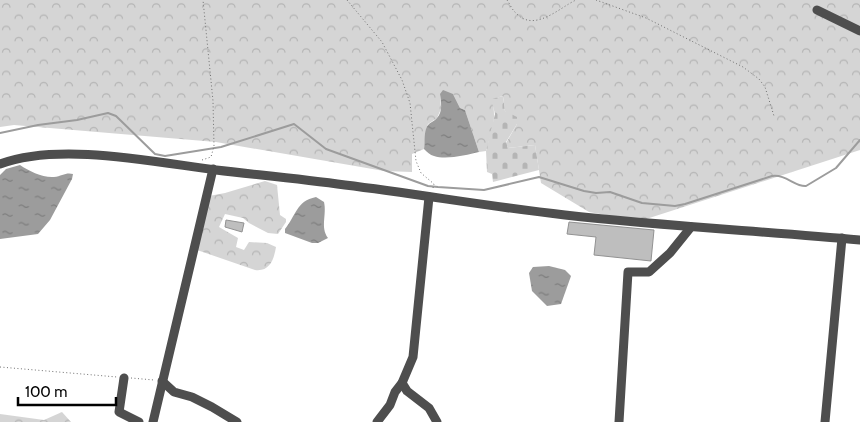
<svg xmlns="http://www.w3.org/2000/svg" width="860" height="422" font-family="Cabin,sans-serif">
  <style>
    .forest { fill: url(#forest-crowns) }
    .cemetery { fill: url(#cemetery-stones) }
    .water { fill: url(#water-ripples) }
    .lines { fill: none; stroke-linecap: round; stroke-linejoin: round }
    .stream { stroke: #9c9c9c; stroke-width: 2 }
    .building { fill: #bebebe; stroke: #929292 }
    .path { stroke: #707070; stroke-width: 1; stroke-dasharray: 1 2.5; stroke-linecap: butt }
    .minor { stroke: #4e4e4e; stroke-width: 9 }
  </style>
  <defs>
    <pattern id="forest-crowns" width="20" height="18" patternUnits="userSpaceOnUse" patternTransform="scale(1.25)"><rect width="20" height="18" fill="#d5d5d5"/><path d="M2 6a3 3 0 1 1 6 0M12 15a3 3 0 1 1 6 0" fill="none" stroke="#b5b5b5"/></pattern>
    <pattern id="cemetery-stones" width="16" height="16" patternUnits="userSpaceOnUse" patternTransform="scale(1.25)"><rect width="16" height="16" fill="#d5d5d5"/><path d="M2 7V4a2 2 0 0 1 4 0v3zM10 15v-3a2 2 0 0 1 4 0v3z" fill="#b5b5b5"/></pattern>
    <pattern id="water-ripples" width="26" height="14" patternUnits="userSpaceOnUse" patternTransform="scale(1.25)"><rect width="26" height="14" fill="#9c9c9c"/><path d="M2 4q2-2 4 0t4 0M15 11q2-2 4 0t4 0" fill="none" stroke="#7d7d7d"/></pattern>
  </defs>
  <rect width="100%" height="100%" fill="#fff"/>
  <!-- forest -->
  <g class="forest">
    <path d="M0 0H860V150L640 221 589 212 541 183 535 145 508 148 506 143 517 124 505 111 503 96 492 99C497 121 492 130 486 151L479 152 465 110 460 108 453 94H440L441 109 437 118 428 124 426 129 424 149 412 154V172L384 171 216 142 14 125 0 127Z"/>
    <path d="M265 181 277 185 280 215 286 219V222L278 234 268 233 249 223 243 218 225 214 219 227 238 238 236 247 244 250 249 242 267 243 276 247C274 259 270 272 255 270L197 250 209 196 225 193Z"/>
    <path d="M62 412 71 422H0V414L44 420Z"/>
  </g>
  <!-- cemetery -->
  <path class="cemetery" d="M503 96 505 111 517 117V124L506 142 508 148 535 145 539 170 493 182 492 174 487 172 486 151 495 114 491 99Z"/>
  <!-- water -->
  <g class="water">
    <path d="M443 90 453 94 460 108 465 110 479 152C467 155 446 160 434 156 430 155 427 152 424 149 425 143 424 135 426 129 428 122 434 122 437 118 443 112 441 102 440 94Z"/>
    <path d="M20 165C29 171 43 178 54 177 62 176 66 172 73 174L72 179 50 220 38 234 0 239V175L6 169Z"/>
    <path d="M316 197 324 202C327 215 320 227 328 238L318 243H312L285 233V229C296 216 296 201 316 197Z"/>
    <path d="M549 266 565 270 571 276 561 304 547 306 532 291 529 273 533 267Z"/>
  </g>
  <g class="lines">
    <!-- stream -->
    <path class="stream" d="M0 133 38 125 77 120 108 113 116 116 155 154 165 156 221 147 294 124 326 149 428 186 438 187 484 190 539 177 584 191 596 193 610 192 642 203 675 206 685 204 772 176C786 174 795 187 806 186L836 168 860 140"/>
  </g>
  <!-- building -->
  <g class="building">
    <path d="M226 220 244 223 242 232 225 227Z"/>
    <path d="M569 222 654 230 651 261 594 255 596 237 567 234Z"/>
  </g>
  <g class="lines">
    <!-- path -->
    <g class="path">
      <path d="M347 0 382 42 402 80 410 103 416 161 421 173 434 184 433 188"/>
      <path d="M507 0C510 4 512 10 516 13 534 33 559 8 576 0"/>
      <path d="M596 0 646 18 743 67 759 79 765 87 774 116"/>
      <path d="M202 160 211 157 214 146 213 101 203 0"/>
      <path d="M0 367 117 377"/>
      <path d="M131 378 154 380"/>
    </g>
    <!-- minor -->
    <g class="minor">
      <path d="M817 10 860 31"/>
      <path d="M0 164C59 142 154 162 216 170 259 175 302 179 345 185 419 194 492 207 565 215 663 226 762 231 860 240"/>
      <path d="M124 378 119 412 139 422"/>
      <path d="M162 381 174 392 192 397 212 407 237 422"/>
      <path d="M402 383 407 391 429 408 437 422"/>
      <path d="M153 422 213 169"/>
      <path d="M377 422 390 405 395 392 402 383 413 357 429 197"/>
      <path d="M619 422 628 272H649L670 253 691 227"/>
      <path d="M825 422 842 238"/>
    </g>
  </g>
  <!-- scale -->
  <path d="M18 397v8h98v-8" fill="none" stroke="#000000" stroke-width="2.5"/>
  <text x="25" y="397" font-size="15" fill="#000000" stroke="#ffffff" stroke-width="4" paint-order="stroke">100 m</text>
</svg>
